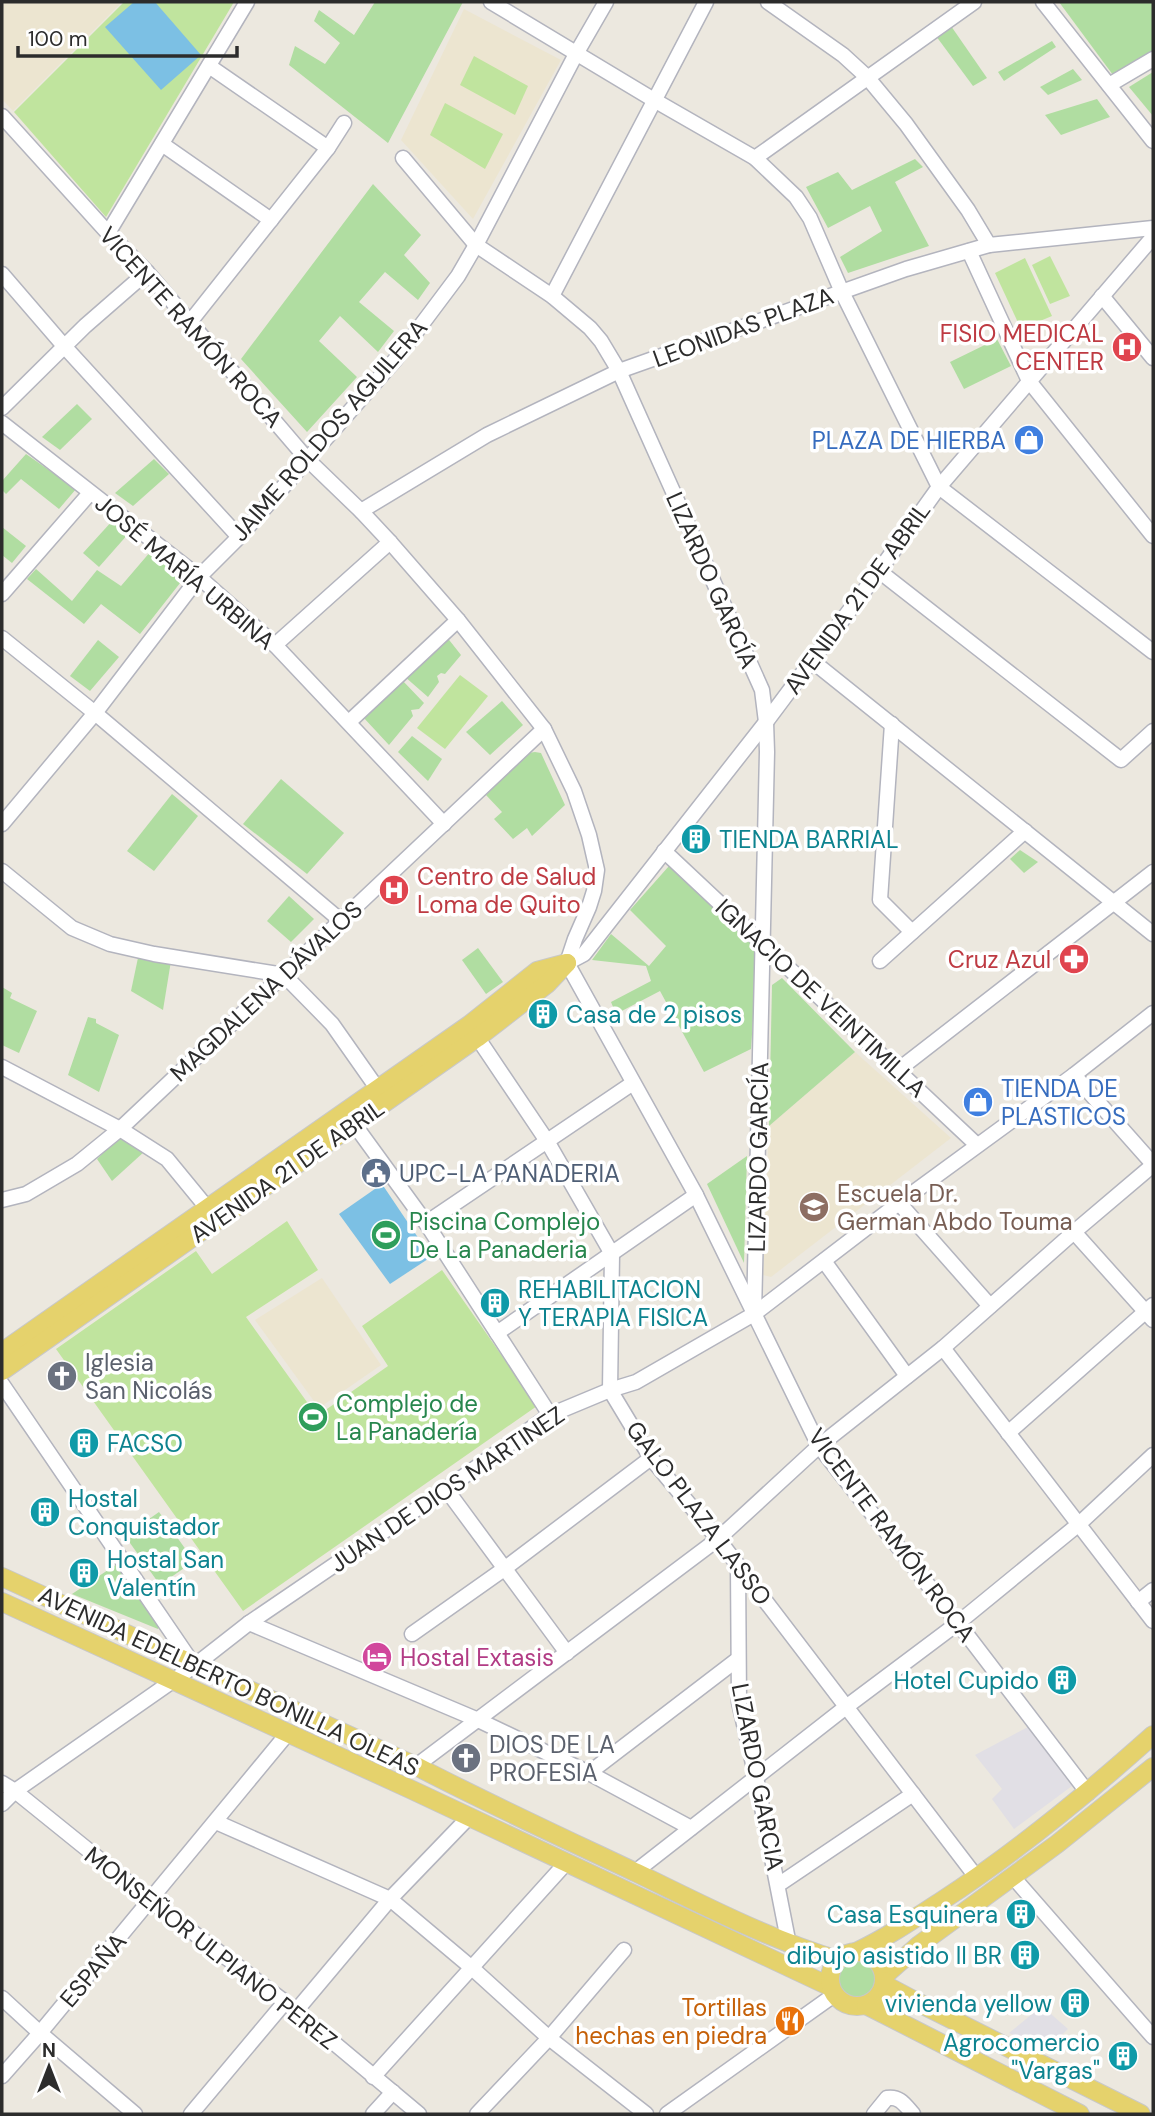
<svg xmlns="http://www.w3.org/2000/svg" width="1155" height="2116" font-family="'DM Sans',sans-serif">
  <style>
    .industrial { fill: #e1dfe5 }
    .education { fill: #ece5d0 }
    .green { fill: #b0dda1 }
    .pitch { fill: #c0e49e }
    .water { fill: #7cc0e4 }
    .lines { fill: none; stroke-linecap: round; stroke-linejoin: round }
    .minor-casing { stroke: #b3b4be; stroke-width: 17 }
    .major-casing { stroke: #c8c8c8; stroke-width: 20 }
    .minor { stroke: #fff; stroke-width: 14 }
    .major { stroke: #e5d26c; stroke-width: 18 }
    .labels { text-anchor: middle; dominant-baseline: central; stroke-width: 7; stroke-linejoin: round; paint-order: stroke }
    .street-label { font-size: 24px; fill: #2c2c2c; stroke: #fff }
    .health-label { font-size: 24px; fill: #be3a42; stroke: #fff; text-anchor: end }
    .shop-label { font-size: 24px; fill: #366cbe; stroke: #fff; text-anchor: end }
    .culture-label { font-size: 24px; fill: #0d838f; stroke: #fff; text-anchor: start }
    .service-label { font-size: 24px; fill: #4e5e75; stroke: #fff; text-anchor: start }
    .education-label { font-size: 24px; fill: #785e54; stroke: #fff; text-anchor: start }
    .leisure-label { font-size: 24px; fill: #27864d; stroke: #fff; text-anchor: start }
    .worship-label { font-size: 24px; fill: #5b616d; stroke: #fff; text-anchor: start }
    .hotel-label { font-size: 24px; fill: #b23c85; stroke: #fff; text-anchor: start }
    .food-label { font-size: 24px; fill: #c56008; stroke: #fff; text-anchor: end }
  </style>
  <rect width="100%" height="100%" fill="#ece8df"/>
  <!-- industrial -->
  <g class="industrial">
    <path d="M1028 1727 1072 1786 1014 1829 992 1799 1002 1789 975 1755Z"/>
    <path d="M1042 2006 1068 2029 1047 2050 1009 2033Z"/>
  </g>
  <!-- education -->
  <g class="education">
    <path d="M2 2H122L13 111 2 99Z"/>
    <path d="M464 9 561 60 473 219 401 140Z"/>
    <path d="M855 1052 951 1138 771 1277 763 1275 769 1126Z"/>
    <path d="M322 1278 381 1365 319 1408 255 1320Z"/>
  </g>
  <!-- green -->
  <g class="green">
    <path d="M375 2H463L388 143 289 65 295 46 325 64 340 43 314 21 319 10 354 35Z"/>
    <path d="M1059 2H1153V52L1113 75Z"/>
    <path d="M951 26 987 78 973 86 936 36Z"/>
    <path d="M1052 41 1056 47 1004 81 998 72Z"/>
    <path d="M1073 69 1082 80 1048 95 1040 87Z"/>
    <path d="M1153 72V116L1129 87Z"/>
    <path d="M1097 99 1110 117 1061 135 1045 115Z"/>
    <path d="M915 159 923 167 895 182 929 246 848 273 840 257 882 231 870 206 828 228 806 187 838 172 852 190Z"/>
    <path d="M373 184 421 235 404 255 430 283 418 300 385 272 359 302 394 331 378 352 340 316 319 341 357 377 307 432 241 359Z"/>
    <path d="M997 339 1011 366 964 389 950 362Z"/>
    <path d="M77 404 92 419 60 450 42 437Z"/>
    <path d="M26 454 76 489 59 509 21 479 6 494 2 490V481Z"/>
    <path d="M154 459 169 474 133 506 115 493Z"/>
    <path d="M113 520 129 533 99 567 83 553Z"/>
    <path d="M2 527 26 546 12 563 2 555Z"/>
    <path d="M151 551 184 578 140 634 101 604 84 624 27 579 36 569 72 601 97 570 121 586Z"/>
    <path d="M446 636 461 655 445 674 441 673 437 676 439 682 428 697 404 676Z"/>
    <path d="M98 640 119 657 90 691 70 676Z"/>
    <path d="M402 680 424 703 419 709 411 710 413 716 389 745 363 717Z"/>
    <path d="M502 701 523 725 490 755 466 732Z"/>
    <path d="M412 736 442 759 428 781 398 752Z"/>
    <path d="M535 752 541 753 565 805 532 836 527 828 513 839 494 819 502 812 486 795 528 753Z"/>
    <path d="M281 779 344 833 307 874 243 824Z"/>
    <path d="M172 794 198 816 154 871 127 851Z"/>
    <path d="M1020 850 1038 862 1024 873 1010 859Z"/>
    <path d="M669 866 758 947 751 1049 704 1072 660 991 616 1014 611 1002 651 981 646 966 592 960 611 934 649 966 666 946 630 910Z"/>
    <path d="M289 896 314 919 291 942 267 921Z"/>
    <path d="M478 948 503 982 486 994 462 960Z"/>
    <path d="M139 953 171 961 163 1010 131 991Z"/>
    <path d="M782 978 855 1052 769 1126 772 985Z"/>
    <path d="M2 987 12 993 10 998 37 1011 19 1053 2 1045Z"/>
    <path d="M88 1017 96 1019V1023L119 1035 99 1092 68 1075Z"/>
    <path d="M120 1136 145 1151 112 1181 97 1159Z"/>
    <path d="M747 1156 744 1263 707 1184Z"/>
    <path d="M159 1512 194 1561 160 1585 125 1536Z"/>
    <path d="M117 1564 161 1624 158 1629 72 1594Z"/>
    <circle cx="857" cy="1979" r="18"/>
  </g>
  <!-- pitch -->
  <g class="pitch">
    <path d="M124 2H234L106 217 14 112Z"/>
    <path d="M474 56 528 86 515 115 460 85Z"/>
    <path d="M445 103 503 134 485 169 430 135Z"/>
    <path d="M1050 256 1070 296 1050 304 1032 265Z"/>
    <path d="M1025 258 1052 316 1021 329 995 273Z"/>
    <path d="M460 675 488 696 445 749 417 728Z"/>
    <path d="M287 1221 318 1270 246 1317 317 1416 388 1366 362 1326 442 1270 537 1406 243 1611 56 1349 196 1251 212 1274Z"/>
  </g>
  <!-- water -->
  <g class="water">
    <path d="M134 2H155L201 55 161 90 105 27Z"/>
    <path d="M382 1184 431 1257 390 1284 339 1214Z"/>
  </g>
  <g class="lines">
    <!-- minor casing -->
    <g class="minor-casing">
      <g id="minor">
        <path d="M491 2 654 100 755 158 796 197 810 218 842 292 939 487 1153 652"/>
        <path d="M768 2 843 55 867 77 906 124 968 210 989 245"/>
        <path d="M1043 2 1153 141"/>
        <path d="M209 66 328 148"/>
        <path d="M1109 85 1153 59"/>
        <path d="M2 116 108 233 147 272 307 459 361 511 390 542 458 620 544 729 574 791 589 835 597 870 594 891 589 907 575 939 567 963"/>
        <path d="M162 144 271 220"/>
        <path d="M403 158 476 245 552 296 590 328 601 341 619 371 762 690 766 722 767 752 754 1314"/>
        <path d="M755 158 974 2"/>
        <path d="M108 233 247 2"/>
        <path d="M969 251 1029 381 1153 536"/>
        <path d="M2 274 64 346 239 537"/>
        <path d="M552 296 706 2"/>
        <path d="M1102 296 1153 358"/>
        <path d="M190 322 328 148 344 123"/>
        <path d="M2 408 85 326 147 272"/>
        <path d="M2 423 199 577 275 645 444 824"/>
        <path d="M361 511 487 435 619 371 906 269 989 245 1153 228"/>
        <path d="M879 571 1121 760 1153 731"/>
        <path d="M2 594 90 493"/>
        <path d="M2 638 95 713 340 920"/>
        <path d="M275 645 390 542"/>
        <path d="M811 660 1153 934"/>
        <path d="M349 722 458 620"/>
        <path d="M892 724 880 900 912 932"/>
        <path d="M2 824 95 713 199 577 239 537 395 360 458 276 476 245 576 54 606 2"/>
        <path d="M664 851 977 1145"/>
        <path d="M2 871 72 928 110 944 154 954 284 975 332 1024 384 1098"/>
        <path d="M880 961 1025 831"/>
        <path d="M567 963 696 1195 819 1446 958 1623 1088 1793"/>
        <path d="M567 963 584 954 766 722 879 571 939 487 1153 237"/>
        <path d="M473 1031 547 1141 612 1254 610 1390 651 1458 718 1539 977 1878"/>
        <path d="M2 1067 120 1129 167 1159 213 1215"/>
        <path d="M898 1070 1153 872"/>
        <path d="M1074 1075 1153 1164"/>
        <path d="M354 1124 426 1223 550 1415"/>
        <path d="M2 1200 26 1194 77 1164 120 1129 544 729"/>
        <path d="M899 1203 990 1306"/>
        <path d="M426 1223 633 1083"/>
        <path d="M1074 1232 1153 1320"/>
        <path d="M824 1261 907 1376"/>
        <path d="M497 1333 696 1195"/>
        <path d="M943 1348 1153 1621"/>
        <path d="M2 1384 193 1664"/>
        <path d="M1008 1433 1153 1305"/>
        <path d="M446 1489 567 1653"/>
        <path d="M738 1567 739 1702 756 1777 789 1945"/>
        <path d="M1138 1602 1153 1590"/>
        <path d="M249 1623 476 1719 589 1773 691 1828"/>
        <path d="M412 1634 504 1569 651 1458"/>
        <path d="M416 1766 718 1539 819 1446 943 1348 1074 1232 1153 1165"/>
        <path d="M589 1773 738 1659"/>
        <path d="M2 1783 15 1791 150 1900 285 2002 419 2114"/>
        <path d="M2 1804 15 1791 194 1666 249 1623 446 1489 550 1415 610 1390 636 1382 754 1314 899 1203 1074 1075 1153 1013"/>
        <path d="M216 1822 390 1899 472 1968 549 2038 646 2114"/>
        <path d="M635 1872 846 1707 958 1623 1079 1524 1153 1455"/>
        <path d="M1013 1877 1153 2037"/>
        <path d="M778 1885 913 1794"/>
        <path d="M2 1998 40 2033 135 2114"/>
        <path d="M296 2011 390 1899 469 1817"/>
        <path d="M2 2076 40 2033 288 1733"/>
        <path d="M373 2077 566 1863"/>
        <path d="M191 2114 285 2002"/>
        <path d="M373 2114 393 2092"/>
        <path d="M477 2114 549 2038 624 1950"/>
        <path d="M667 2114 834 1995"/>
        <path d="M874 2114 887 2098C900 2096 905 2105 913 2114"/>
      </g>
    </g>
    <!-- major casing -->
    <g class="major-casing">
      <g id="major">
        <path d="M2 1352 469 1025 537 971 567 963"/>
        <path d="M2 1371 477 1038 547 984 567 963"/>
        <path d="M2 1577 416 1766C489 1804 563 1838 637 1873 703 1905 768 1939 838 1960"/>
        <path d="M2 1602 410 1789 831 1987"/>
        <path d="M856 1952C886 1938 914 1919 943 1900 1018 1851 1087 1794 1153 1735"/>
        <circle cx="857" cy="1979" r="27"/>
        <path d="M884 1976 919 1945 1057 1844 1153 1767"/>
        <path d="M884 1981 887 1986 917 2002 1141 2114"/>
        <path d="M866 2005 1080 2114"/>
      </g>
    </g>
    <!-- minor -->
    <use href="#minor" class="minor"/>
    <!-- major -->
    <use href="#major" class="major"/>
  </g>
  <!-- icons -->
  <defs>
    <g id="hospital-disc" transform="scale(1.575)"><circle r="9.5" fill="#e0444e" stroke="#fff"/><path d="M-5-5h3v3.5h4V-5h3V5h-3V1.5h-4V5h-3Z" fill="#fff"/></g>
    <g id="shop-disc" transform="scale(1.575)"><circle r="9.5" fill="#3f7fe0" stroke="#fff"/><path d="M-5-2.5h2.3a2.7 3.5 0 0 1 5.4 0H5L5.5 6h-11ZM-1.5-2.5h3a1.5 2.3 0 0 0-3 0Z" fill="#fff"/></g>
    <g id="building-disc" transform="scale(1.575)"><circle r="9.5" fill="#0f9aa8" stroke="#fff"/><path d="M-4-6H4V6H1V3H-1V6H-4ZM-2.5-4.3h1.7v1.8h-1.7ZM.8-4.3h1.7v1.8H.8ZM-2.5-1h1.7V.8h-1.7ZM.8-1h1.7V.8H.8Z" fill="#fff"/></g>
    <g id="pharmacy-disc" transform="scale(1.575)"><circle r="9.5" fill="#e0444e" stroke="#fff"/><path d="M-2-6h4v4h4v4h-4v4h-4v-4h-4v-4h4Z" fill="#fff"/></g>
    <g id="civic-disc" transform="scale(1.575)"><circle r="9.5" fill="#5c6f8a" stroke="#fff"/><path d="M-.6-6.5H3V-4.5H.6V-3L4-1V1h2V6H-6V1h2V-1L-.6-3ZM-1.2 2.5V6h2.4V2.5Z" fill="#fff"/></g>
    <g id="school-disc" transform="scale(1.575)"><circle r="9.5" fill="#8d6e63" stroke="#fff"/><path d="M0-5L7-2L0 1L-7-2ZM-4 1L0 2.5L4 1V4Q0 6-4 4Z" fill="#fff"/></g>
    <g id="stadium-disc" transform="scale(1.575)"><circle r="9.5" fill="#2e9e5b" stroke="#fff"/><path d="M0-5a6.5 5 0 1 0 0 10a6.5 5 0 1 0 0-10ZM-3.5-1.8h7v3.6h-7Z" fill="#fff"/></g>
    <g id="church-disc" transform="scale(1.575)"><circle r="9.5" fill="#6b7280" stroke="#fff"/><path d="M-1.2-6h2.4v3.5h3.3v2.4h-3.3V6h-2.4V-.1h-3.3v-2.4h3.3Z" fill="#fff"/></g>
    <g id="hotel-disc" transform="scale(1.575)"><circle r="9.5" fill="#d1479c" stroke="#fff"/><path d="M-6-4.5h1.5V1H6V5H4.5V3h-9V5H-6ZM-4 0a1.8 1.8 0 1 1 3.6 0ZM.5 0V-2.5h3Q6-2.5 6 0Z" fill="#fff"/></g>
    <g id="restaurant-disc" transform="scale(1.575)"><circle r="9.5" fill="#e8710a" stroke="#fff"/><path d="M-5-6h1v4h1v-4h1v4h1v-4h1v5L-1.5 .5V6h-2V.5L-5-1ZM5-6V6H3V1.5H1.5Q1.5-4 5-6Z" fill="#fff"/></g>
  </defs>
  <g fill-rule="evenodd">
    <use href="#hospital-disc" x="1127" y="347"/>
    <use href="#shop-disc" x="1029" y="440"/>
    <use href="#building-disc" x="696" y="839"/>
    <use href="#hospital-disc" x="394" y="890"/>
    <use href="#pharmacy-disc" x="1074" y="959"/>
    <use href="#building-disc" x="543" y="1014"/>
    <use href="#shop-disc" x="978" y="1102"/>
    <use href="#civic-disc" x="376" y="1173"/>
    <use href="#school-disc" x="814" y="1207"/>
    <use href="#stadium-disc" x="386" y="1235"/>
    <use href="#building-disc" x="495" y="1303"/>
    <use href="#church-disc" x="62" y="1376"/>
    <use href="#stadium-disc" x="313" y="1417"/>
    <use href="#building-disc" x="84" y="1443"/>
    <use href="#building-disc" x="45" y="1512"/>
    <use href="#building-disc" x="84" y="1573"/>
    <use href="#hotel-disc" x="377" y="1657"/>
    <use href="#building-disc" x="1062" y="1680"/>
    <use href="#church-disc" x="466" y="1758"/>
    <use href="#building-disc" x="1021" y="1914"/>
    <use href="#building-disc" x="1025" y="1955"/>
    <use href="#building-disc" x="1075" y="2003"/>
    <use href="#restaurant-disc" x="790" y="2021"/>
    <use href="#building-disc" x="1123" y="2056"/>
  </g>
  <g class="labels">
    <!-- street labels -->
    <g class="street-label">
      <text transform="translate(191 327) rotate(48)">VICENTE RAMÓN ROCA</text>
      <text transform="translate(743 327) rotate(-20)">LEONIDAS PLAZA</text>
      <text transform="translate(329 430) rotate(-49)">JAIME ROLDOS AGUILERA</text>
      <text transform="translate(185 572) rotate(40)">JOSÉ MARÍA URBINA</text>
      <text transform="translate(712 580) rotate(66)">LIZARDO GARCÍA</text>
      <text transform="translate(857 598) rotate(-54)">AVENIDA 21 DE ABRIL</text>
      <text transform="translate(266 991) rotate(-43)">MAGDALENA DÁVALOS</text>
      <text transform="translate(821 998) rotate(43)">IGNACIO DE VEINTIMILLA</text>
      <text transform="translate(758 1157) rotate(-89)">LIZARDO GARCÍA</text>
      <text transform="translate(287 1171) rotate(-35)">AVENIDA 21 DE ABRIL</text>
      <text transform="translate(447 1489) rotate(-34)">JUAN DE DIOS MARTINEZ</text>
      <text transform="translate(699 1513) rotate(53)">GALO PLAZA LASSO</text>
      <text transform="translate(892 1535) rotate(53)">VICENTE RAMÓN ROCA</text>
      <text transform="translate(229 1681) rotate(25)">AVENIDA EDELBERTO BONILLA OLEAS</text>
      <text transform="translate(758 1777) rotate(79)">LIZARDO GARCIA</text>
      <text transform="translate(211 1948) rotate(38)">MONSEÑOR ULPIANO PEREZ</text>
      <text transform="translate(93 1970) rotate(-50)">ESPAÑA</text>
    </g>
    <!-- health labels -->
    <g class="health-label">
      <text x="1104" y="333">FISIO MEDICAL<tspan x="1104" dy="28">CENTER</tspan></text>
      <text x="417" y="876" text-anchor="start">Centro de Salud<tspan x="417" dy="28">Loma de Quito</tspan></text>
      <text x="1051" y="959">Cruz Azul</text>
    </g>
    <!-- shop labels -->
    <g class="shop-label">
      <text x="1006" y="440">PLAZA DE HIERBA</text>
      <text x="1001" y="1088" text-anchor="start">TIENDA DE<tspan x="1001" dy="28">PLASTICOS</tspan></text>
    </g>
    <!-- culture labels -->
    <g class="culture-label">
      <text x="719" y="839">TIENDA BARRIAL</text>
      <text x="566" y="1014">Casa de 2 pisos</text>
      <text x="518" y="1289">REHABILITACION<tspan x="518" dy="28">Y TERAPIA FISICA</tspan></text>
      <text x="107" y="1443">FACSO</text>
      <text x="68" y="1498">Hostal<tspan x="68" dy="28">Conquistador</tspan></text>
      <text x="107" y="1559">Hostal San<tspan x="107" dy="28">Valentín</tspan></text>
      <text x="1039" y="1680" text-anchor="end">Hotel Cupido</text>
      <text x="998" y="1914" text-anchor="end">Casa Esquinera</text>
      <text x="1002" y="1955" text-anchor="end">dibujo asistido II BR</text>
      <text x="1052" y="2003" text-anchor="end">vivienda yellow</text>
      <text x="1100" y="2042" text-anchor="end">Agrocomercio<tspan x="1100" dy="28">"Vargas"</tspan></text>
    </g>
    <!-- service labels -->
    <g class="service-label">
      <text x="399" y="1173">UPC-LA PANADERIA</text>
    </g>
    <!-- education labels -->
    <g class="education-label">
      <text x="837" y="1193">Escuela Dr.<tspan x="837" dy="28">German Abdo Touma</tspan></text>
    </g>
    <!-- leisure labels -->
    <g class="leisure-label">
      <text x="409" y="1221">Piscina Complejo<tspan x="409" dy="28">De La Panaderia</tspan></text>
      <text x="336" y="1403">Complejo de<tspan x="336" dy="28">La Panadería</tspan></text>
    </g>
    <!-- worship labels -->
    <g class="worship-label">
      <text x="85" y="1362">Iglesia<tspan x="85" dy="28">San Nicolás</tspan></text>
      <text x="489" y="1744">DIOS DE LA<tspan x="489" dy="28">PROFESIA</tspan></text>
    </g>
    <!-- hotel labels -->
    <g class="hotel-label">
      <text x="400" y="1657">Hostal Extasis</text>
    </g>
    <!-- food labels -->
    <g class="food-label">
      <text x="767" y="2007">Tortillas<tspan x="767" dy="28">hechas en piedra</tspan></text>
    </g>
  </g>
  <!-- border -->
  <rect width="1155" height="2116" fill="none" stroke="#2c2c2c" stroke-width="7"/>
  <!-- north arrow -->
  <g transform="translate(49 2067)" stroke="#ffffff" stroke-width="5" paint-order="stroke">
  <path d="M0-5L12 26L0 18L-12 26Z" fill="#2c2c2c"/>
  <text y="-10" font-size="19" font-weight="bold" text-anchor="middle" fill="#2c2c2c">N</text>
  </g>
  <!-- scale -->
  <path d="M18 46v10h219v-10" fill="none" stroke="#2c2c2c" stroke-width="3.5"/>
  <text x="28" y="46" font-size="21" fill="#2c2c2c" stroke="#ffffff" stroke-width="5" paint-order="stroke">100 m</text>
</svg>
